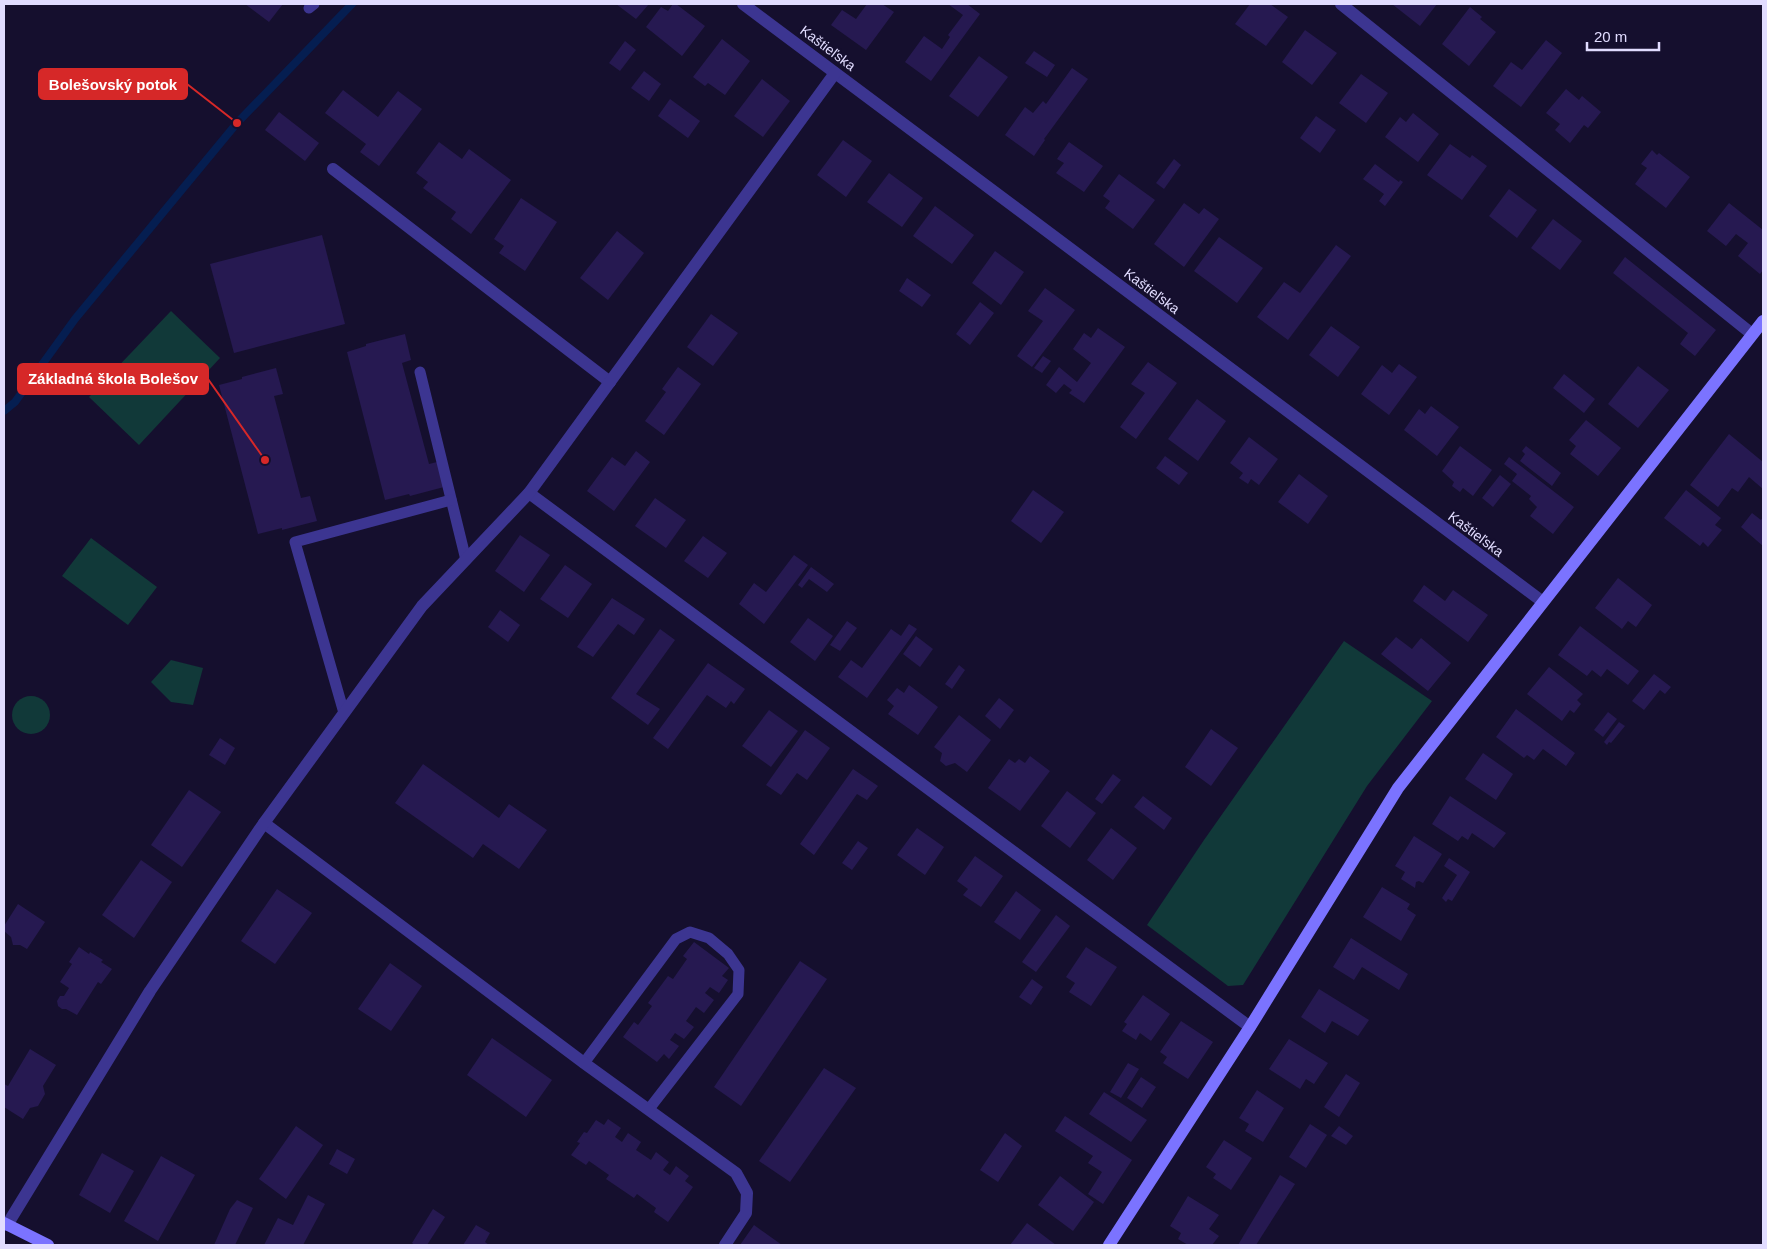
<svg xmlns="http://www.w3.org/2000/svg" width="1767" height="1249" font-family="Helvetica,sans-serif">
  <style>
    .green { fill: #113939 }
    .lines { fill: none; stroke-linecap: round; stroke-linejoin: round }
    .stream { stroke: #051e51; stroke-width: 8 }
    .building { fill: #261951 }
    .lane { stroke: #3c3591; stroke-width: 11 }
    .street { stroke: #3c3591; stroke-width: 12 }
    .secondary { stroke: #7b73ff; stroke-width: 12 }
    .labels { text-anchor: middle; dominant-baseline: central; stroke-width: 4; stroke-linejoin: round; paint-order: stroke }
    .street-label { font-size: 14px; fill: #e1dcff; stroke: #150f2e }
    .leader { fill: none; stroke: #d62828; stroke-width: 2 }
    .callout-dot { fill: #d62828; stroke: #150f2e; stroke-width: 2 }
    .callout { fill: #d62828; stroke: #d62828; stroke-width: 2 }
    .callout-label { font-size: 15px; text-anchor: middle; font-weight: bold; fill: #fff }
  </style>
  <rect width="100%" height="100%" fill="#150f2e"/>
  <!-- green -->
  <g class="green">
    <path d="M171 311 220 358 139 445 89 397Z"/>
    <path d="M91 538 157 587 128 625 62 576Z"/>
    <path d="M1344 641 1432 701 1367 786 1243 985 1228 986 1147 925 1204 840Z"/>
    <path d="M171 660 203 668 193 705 171 702 151 682Z"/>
    <circle cx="31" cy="715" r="19"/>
  </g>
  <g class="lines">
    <!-- stream -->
    <path class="stream" d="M4 411 15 402 75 319 237 123 352 4"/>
  </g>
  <!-- building -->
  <g class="building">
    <path d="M245 4H283L269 22Z"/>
    <path d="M616 4H649L636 19Z"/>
    <path d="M673 4H676L705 26 682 56 646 27 661 7 668 11Z"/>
    <path d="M867 4H882L894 12 866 50 831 25 842 10 856 19Z"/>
    <path d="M948 4H967L980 14 931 81 905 62 924 36 942 49 950 37 948 35 963 15Z"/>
    <path d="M1250 4H1270L1288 17 1266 46 1235 24Z"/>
    <path d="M1392 4H1437L1420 26Z"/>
    <path d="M1470 7 1482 17 1480 19 1496 32 1469 66 1442 44Z"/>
    <path d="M1305 30 1337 53 1312 85 1282 62Z"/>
    <path d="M722 39 750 61 725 95 708 83 705 86 693 77Z"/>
    <path d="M1546 40 1562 53 1521 107 1493 86 1511 62 1522 70Z"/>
    <path d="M625 41 636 50 620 71 609 63Z"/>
    <path d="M1034 51 1055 65 1047 77 1025 63Z"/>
    <path d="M979 56 1008 77 978 117 949 96Z"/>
    <path d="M1072 68 1088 79 1044 139 1045 140 1034 156 1005 135 1025 107 1033 113 1043 101 1046 104Z"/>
    <path d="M644 71 661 84 649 101 631 88Z"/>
    <path d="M1361 74 1388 93 1366 123 1339 103Z"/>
    <path d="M762 79 790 101 763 137 734 116Z"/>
    <path d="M1566 89 1579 100 1582 96 1601 112 1588 128 1584 125 1570 143 1555 130 1560 124 1546 113Z"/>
    <path d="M343 90 378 117 398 91 422 109 379 166 360 152 366 144 325 113Z"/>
    <path d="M670 99 700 121 688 138 658 116Z"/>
    <path d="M279 112 319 143 305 161 265 130Z"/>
    <path d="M1413 113 1439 134 1418 162 1385 137 1400 117 1406 122Z"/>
    <path d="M1316 116 1336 130 1320 153 1300 138Z"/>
    <path d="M843 140 872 161 846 197 817 175Z"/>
    <path d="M439 142 462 159 469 149 511 180 471 234 451 219 456 212 423 188 428 182 416 173Z"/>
    <path d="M1069 142 1103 166 1084 192 1056 173 1064 163 1057 159Z"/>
    <path d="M1450 144 1470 158 1472 155 1487 166 1462 200 1427 175Z"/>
    <path d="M1652 150 1657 155 1659 153 1690 177 1666 208 1635 184 1647 168 1641 164Z"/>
    <path d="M1174 159 1181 165 1164 189 1156 183Z"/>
    <path d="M1375 164 1399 182 1400 180 1403 182 1385 206 1379 201 1384 194 1363 179Z"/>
    <path d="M889 173 923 198 902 227 867 202Z"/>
    <path d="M1119 174 1155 200 1133 229 1105 208 1110 201 1103 196Z"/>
    <path d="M1509 189 1537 210 1517 238 1489 216Z"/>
    <path d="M521 198 557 222 525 271 499 253 504 246 494 239Z"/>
    <path d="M1184 203 1199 214 1204 208 1219 219 1184 267 1154 244Z"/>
    <path d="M1729 203 1763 230V270L1760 274 1738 256 1748 243 1736 234 1726 246 1707 231Z"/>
    <path d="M935 206 974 235 952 264 913 236Z"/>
    <path d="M1553 219 1582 241 1560 270 1531 248Z"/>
    <path d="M617 231 644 253 608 300 580 278Z"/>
    <path d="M322 235 345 324 234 353 210 264Z"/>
    <path d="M1219 237 1263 268 1237 303 1194 271Z"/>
    <path d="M1336 245 1351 256 1288 340 1257 317 1284 282 1300 293Z"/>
    <path d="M995 251 1024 272 1001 305 972 283Z"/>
    <path d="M1625 257 1716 330 1695 356 1680 344 1688 333 1613 273Z"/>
    <path d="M907 278 931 295 922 307 899 291Z"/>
    <path d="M1045 288 1075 310 1032 367 1017 356 1043 321 1028 311Z"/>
    <path d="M980 302 994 313 970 345 956 334Z"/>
    <path d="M711 314 738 333 713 366 687 347Z"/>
    <path d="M1331 326 1360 347 1338 377 1309 355Z"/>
    <path d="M1098 328 1125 347 1084 403 1069 393 1072 390 1064 384 1056 393 1046 385 1059 367 1077 382 1091 363 1073 349 1084 333 1091 338Z"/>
    <path d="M405 334 411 360 402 363 429 464 437 462 444 487 410 496 409 494 385 500 347 352 366 346V344Z"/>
    <path d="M1043 356 1051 361 1042 373 1034 368Z"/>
    <path d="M1148 362 1177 383 1136 439 1120 427 1145 393 1131 384Z"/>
    <path d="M1399 364 1417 377 1389 415 1361 394 1382 365 1392 373Z"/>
    <path d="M1638 366 1669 390 1638 428 1608 404Z"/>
    <path d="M678 367 701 384 664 435 645 421 666 392 662 389Z"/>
    <path d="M276 368 283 394 274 396 301 498 310 496 317 521 282 530V528L258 534 219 385 242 379V377Z"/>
    <path d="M1564 374 1595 399 1584 413 1553 388Z"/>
    <path d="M1197 399 1226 421 1198 461 1168 439Z"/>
    <path d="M1431 406 1459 427 1437 456 1404 430 1419 409 1425 414Z"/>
    <path d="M1586 420 1621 448 1598 476 1570 454 1576 446 1569 440Z"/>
    <path d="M1729 434 1763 462V489L1749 477 1738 492 1732 488 1718 507 1690 485Z"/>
    <path d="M1249 437 1278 459 1259 485 1251 479 1248 484 1239 478 1243 473 1230 463Z"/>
    <path d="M1460 446 1492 470 1473 496 1463 488 1460 492 1452 486 1454 482 1442 471Z"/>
    <path d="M1526 446 1561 473 1552 486 1520 461 1525 454 1522 451Z"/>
    <path d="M636 451 650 462 614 511 587 491 612 457 625 466Z"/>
    <path d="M1165 456 1188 473 1179 485 1156 468Z"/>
    <path d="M1509 457 1574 507 1553 534 1530 516 1537 507 1529 499 1531 496 1512 481 1517 474 1504 464Z"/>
    <path d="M1299 474 1328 496 1308 524 1278 502Z"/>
    <path d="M1500 475 1511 484 1493 507 1482 498Z"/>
    <path d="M1033 490 1064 512 1041 543 1011 521Z"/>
    <path d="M1686 490 1721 518 1715 525 1722 530 1708 547 1703 542 1700 546 1664 518Z"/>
    <path d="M655 498 686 520 666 548 635 526Z"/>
    <path d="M1752 513 1761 520 1763 517V546L1741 527Z"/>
    <path d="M520 535 550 555 524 592 495 571Z"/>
    <path d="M703 536 727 553 708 578 684 561Z"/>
    <path d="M794 555 808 565 764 624 739 604 754 583 766 592Z"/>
    <path d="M565 565 592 584 568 618 540 599Z"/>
    <path d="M811 567 834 584 827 592 809 579 802 588 798 585Z"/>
    <path d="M1618 578 1652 605 1636 627 1628 621 1622 629 1595 608Z"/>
    <path d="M1424 585 1445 601 1453 590 1488 615 1468 642 1413 601Z"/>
    <path d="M612 598 645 619 634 635 618 624 593 657 577 647Z"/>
    <path d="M500 610 520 625 508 642 488 627Z"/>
    <path d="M808 618 833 636 815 661 790 642Z"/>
    <path d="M847 621 857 628 840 651 830 645Z"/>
    <path d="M909 624 917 629 867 698 838 677 851 660 862 668 891 629 901 636Z"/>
    <path d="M1580 626 1639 671 1628 685 1607 669 1601 677 1592 670 1587 676 1558 655Z"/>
    <path d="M660 629 675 640 636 694 660 709 648 725 611 698Z"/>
    <path d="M916 636 933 649 920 667 903 654Z"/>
    <path d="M1396 637 1412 649 1421 638 1451 663 1428 691 1381 654Z"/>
    <path d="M708 663 745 689 734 704 731 701 726 708 707 695 668 749 653 738Z"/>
    <path d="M959 665 965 670 952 689 945 684Z"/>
    <path d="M1549 667 1583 694 1577 700 1581 704 1574 713 1570 710 1562 721 1527 694Z"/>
    <path d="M1654 674 1671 687 1665 694 1660 690 1644 710 1632 701Z"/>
    <path d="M909 685 938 707 918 735 888 714 894 706 887 700 897 688 904 693Z"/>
    <path d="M999 698 1014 710 1000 729 985 716Z"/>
    <path d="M1516 709 1575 753 1566 766 1543 749 1534 760 1527 755 1524 758 1496 737Z"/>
    <path d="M769 710 798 731 771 767 742 746Z"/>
    <path d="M1608 712 1617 719 1603 737 1594 730Z"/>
    <path d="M959 715 991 740 967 772 955 763 946 766 940 761 942 753 934 747Z"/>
    <path d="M1619 722 1625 726 1611 743 1609 742 1607 745 1604 742Z"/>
    <path d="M1211 729 1238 748 1211 786 1185 767Z"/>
    <path d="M805 730 830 748 807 780 797 773 781 795 766 785Z"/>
    <path d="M220 738 235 748 225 765 209 755Z"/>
    <path d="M1483 753 1513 774 1496 800 1465 779Z"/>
    <path d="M1030 756 1050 771 1020 811 988 788 1009 759 1015 763 1019 759 1025 763Z"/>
    <path d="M423 764 499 818 509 804 547 830 519 869 483 844 473 858 395 803Z"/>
    <path d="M853 769 878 786 867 800 857 794 814 855 800 844Z"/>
    <path d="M1113 774 1121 780 1102 804 1095 799Z"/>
    <path d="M189 790 221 812 182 867 151 845Z"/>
    <path d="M1067 791 1096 813 1070 848 1041 826Z"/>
    <path d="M1143 796 1172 818 1164 830 1134 807Z"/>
    <path d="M1450 796 1506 833 1494 848 1472 833 1468 840 1462 836 1458 841 1432 824Z"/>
    <path d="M917 828 944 847 925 875 897 855Z"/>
    <path d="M1111 828 1137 848 1113 880 1087 860Z"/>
    <path d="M1414 836 1442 854 1423 883 1419 881 1416 882 1415 888 1401 879 1405 872 1395 866Z"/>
    <path d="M858 841 868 848 852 870 842 863Z"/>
    <path d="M975 856 1003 876 981 907 963 895 968 889 957 881Z"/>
    <path d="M1449 858 1470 872 1452 901 1448 899 1446 902 1442 898 1457 875 1444 866Z"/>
    <path d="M141 860 172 882 134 938 102 915Z"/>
    <path d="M1382 887 1410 904 1407 909 1416 915 1401 941 1363 917Z"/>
    <path d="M277 889 312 913 275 964 241 941Z"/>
    <path d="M1016 891 1041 910 1020 940 994 922Z"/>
    <path d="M18 904 45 922 27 949 20 945H13L11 937 4 931V926Z"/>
    <path d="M1056 915 1070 926 1036 972 1022 962Z"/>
    <path d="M1351 938 1408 974 1399 990 1362 967 1354 980 1333 967Z"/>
    <path d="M694 942 729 968 722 976 728 980 719 993 710 987 705 993 714 1000 704 1013 696 1007 686 1021 694 1027 684 1039 675 1033 670 1040 679 1046 669 1059 664 1054 657 1062 623 1037 634 1022 638 1025 652 1006 648 1003 668 976 673 979 687 959 683 956Z"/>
    <path d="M79 947 89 954 90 952 103 960 101 962 112 969 101 984 98 982 77 1015 66 1009H62L58 1006 57 1001 60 996H64L69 988 60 982 72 964 69 962Z"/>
    <path d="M1086 947 1117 967 1091 1006 1069 992 1075 983 1066 977Z"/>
    <path d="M800 961 827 979 741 1106 714 1087Z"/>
    <path d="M390 963 422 986 391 1031 358 1009Z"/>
    <path d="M1032 979 1043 987 1031 1005 1019 997Z"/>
    <path d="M1319 989 1369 1020 1358 1036 1332 1021 1325 1033 1301 1017Z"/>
    <path d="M1143 995 1170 1014 1151 1041 1140 1033 1136 1040 1122 1031 1127 1024 1124 1022Z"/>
    <path d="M1181 1021 1213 1042 1188 1079 1163 1063 1167 1057 1160 1052Z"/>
    <path d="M492 1038 552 1080 526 1117 467 1075Z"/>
    <path d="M1289 1039 1328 1063 1314 1084 1306 1079 1300 1089 1269 1069Z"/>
    <path d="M30 1049 56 1065 43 1086 45 1094 38 1106 30 1108 23 1119 4 1107V1084L8 1086Z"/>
    <path d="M1128 1063 1139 1069 1121 1098 1110 1092Z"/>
    <path d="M824 1068 856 1088 790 1182 759 1161Z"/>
    <path d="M1346 1074 1360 1083 1339 1117 1324 1107Z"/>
    <path d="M1141 1077 1156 1087 1142 1108 1127 1098Z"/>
    <path d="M1257 1090 1284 1108 1263 1142 1245 1131 1249 1124 1239 1118Z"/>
    <path d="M1104 1092 1147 1120 1131 1142 1089 1114Z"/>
    <path d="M1065 1116 1132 1160 1103 1204 1088 1194 1102 1172 1088 1163 1093 1156 1055 1131Z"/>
    <path d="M608 1119 621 1128 615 1137 622 1142 628 1133 641 1142 636 1150 651 1160 656 1152 669 1162 663 1170 670 1175 676 1166 689 1176 685 1181 693 1187 668 1222 654 1212 656 1208 637 1194 634 1198 606 1179 609 1175 589 1161 586 1165 571 1155 580 1143 577 1142 584 1132 587 1133 596 1120 604 1125Z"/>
    <path d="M1310 1124 1327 1135 1306 1168 1289 1157Z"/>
    <path d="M296 1126 323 1145 286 1199 259 1179Z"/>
    <path d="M1339 1126 1353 1136 1346 1145 1331 1136Z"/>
    <path d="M1005 1133 1022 1146 998 1182 980 1170Z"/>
    <path d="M1224 1140 1252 1158 1231 1190 1213 1178 1216 1174 1206 1167Z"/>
    <path d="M337 1149 355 1159 347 1174 329 1164Z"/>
    <path d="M102 1153 134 1171 110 1213 79 1195Z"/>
    <path d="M161 1156 195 1175 158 1241 124 1221Z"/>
    <path d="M1280 1175 1295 1184 1256 1245H1238Z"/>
    <path d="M1060 1176 1094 1202 1073 1231 1038 1205Z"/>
    <path d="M308 1195 325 1204 303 1245H264L278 1218 293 1225Z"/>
    <path d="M1188 1196 1219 1215 1209 1229 1219 1236 1212 1245H1188L1178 1239 1181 1233 1170 1226Z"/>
    <path d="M237 1200 253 1208 235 1245H214L230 1209Z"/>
    <path d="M433 1209 445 1217 427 1245H415L412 1243Z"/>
    <path d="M1027 1223 1056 1245H1010Z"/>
    <path d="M476 1225 490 1233 485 1242 489 1245H463Z"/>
    <path d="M754 1225 782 1245H740Z"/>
  </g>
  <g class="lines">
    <!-- lane -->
    <g class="lane">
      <path d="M309 8 314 4"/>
      <path d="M420 372 466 560"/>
      <path d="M344 713 295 542 451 500"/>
      <path d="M584 1063 676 939 690 932 709 938 728 954 739 970 738 994 649 1109"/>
    </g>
    <!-- street -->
    <g class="street">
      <path d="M743 4 1543 602"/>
      <path d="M1341 4 1752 334"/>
      <path d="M333 169 610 382"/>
      <path d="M529 493 1250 1027"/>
      <path d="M264 823 584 1063 736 1173 747 1193 746 1213 725 1245"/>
      <path d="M7 1225 150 991 264 823 422 606 529 493 835 73"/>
    </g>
    <!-- secondary -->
    <g class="secondary">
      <path d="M4 1223 48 1245"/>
      <path d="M1109 1245 1250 1027 1398 788 1763 321"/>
    </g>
  </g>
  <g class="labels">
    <!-- street labels -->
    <g class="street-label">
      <text transform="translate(828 48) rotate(37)">Kaštieľska</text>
      <text transform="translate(1152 291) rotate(37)">Kaštieľska</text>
      <text transform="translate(1476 534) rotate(37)">Kaštieľska</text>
    </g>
  </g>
  <!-- callouts -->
  <path class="leader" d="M237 123L187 84M265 460L208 379"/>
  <g class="callout-dot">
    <circle cx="237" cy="123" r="5"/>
    <circle cx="265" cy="460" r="5"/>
  </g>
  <g class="callout">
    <rect x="39" y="69" width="148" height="30" rx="5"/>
    <rect x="18" y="364" width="190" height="30" rx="5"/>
  </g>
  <g class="callout-label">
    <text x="113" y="90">Bolešovský potok</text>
    <text x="113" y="384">Základná škola Bolešov</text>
  </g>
  <!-- border -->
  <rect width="1767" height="1249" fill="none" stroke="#e1dcff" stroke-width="10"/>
  <!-- scale -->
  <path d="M1587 42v8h72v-8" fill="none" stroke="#e1dcff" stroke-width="2.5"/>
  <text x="1594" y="42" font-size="15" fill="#e1dcff" stroke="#150f2e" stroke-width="4" paint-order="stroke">20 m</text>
</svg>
